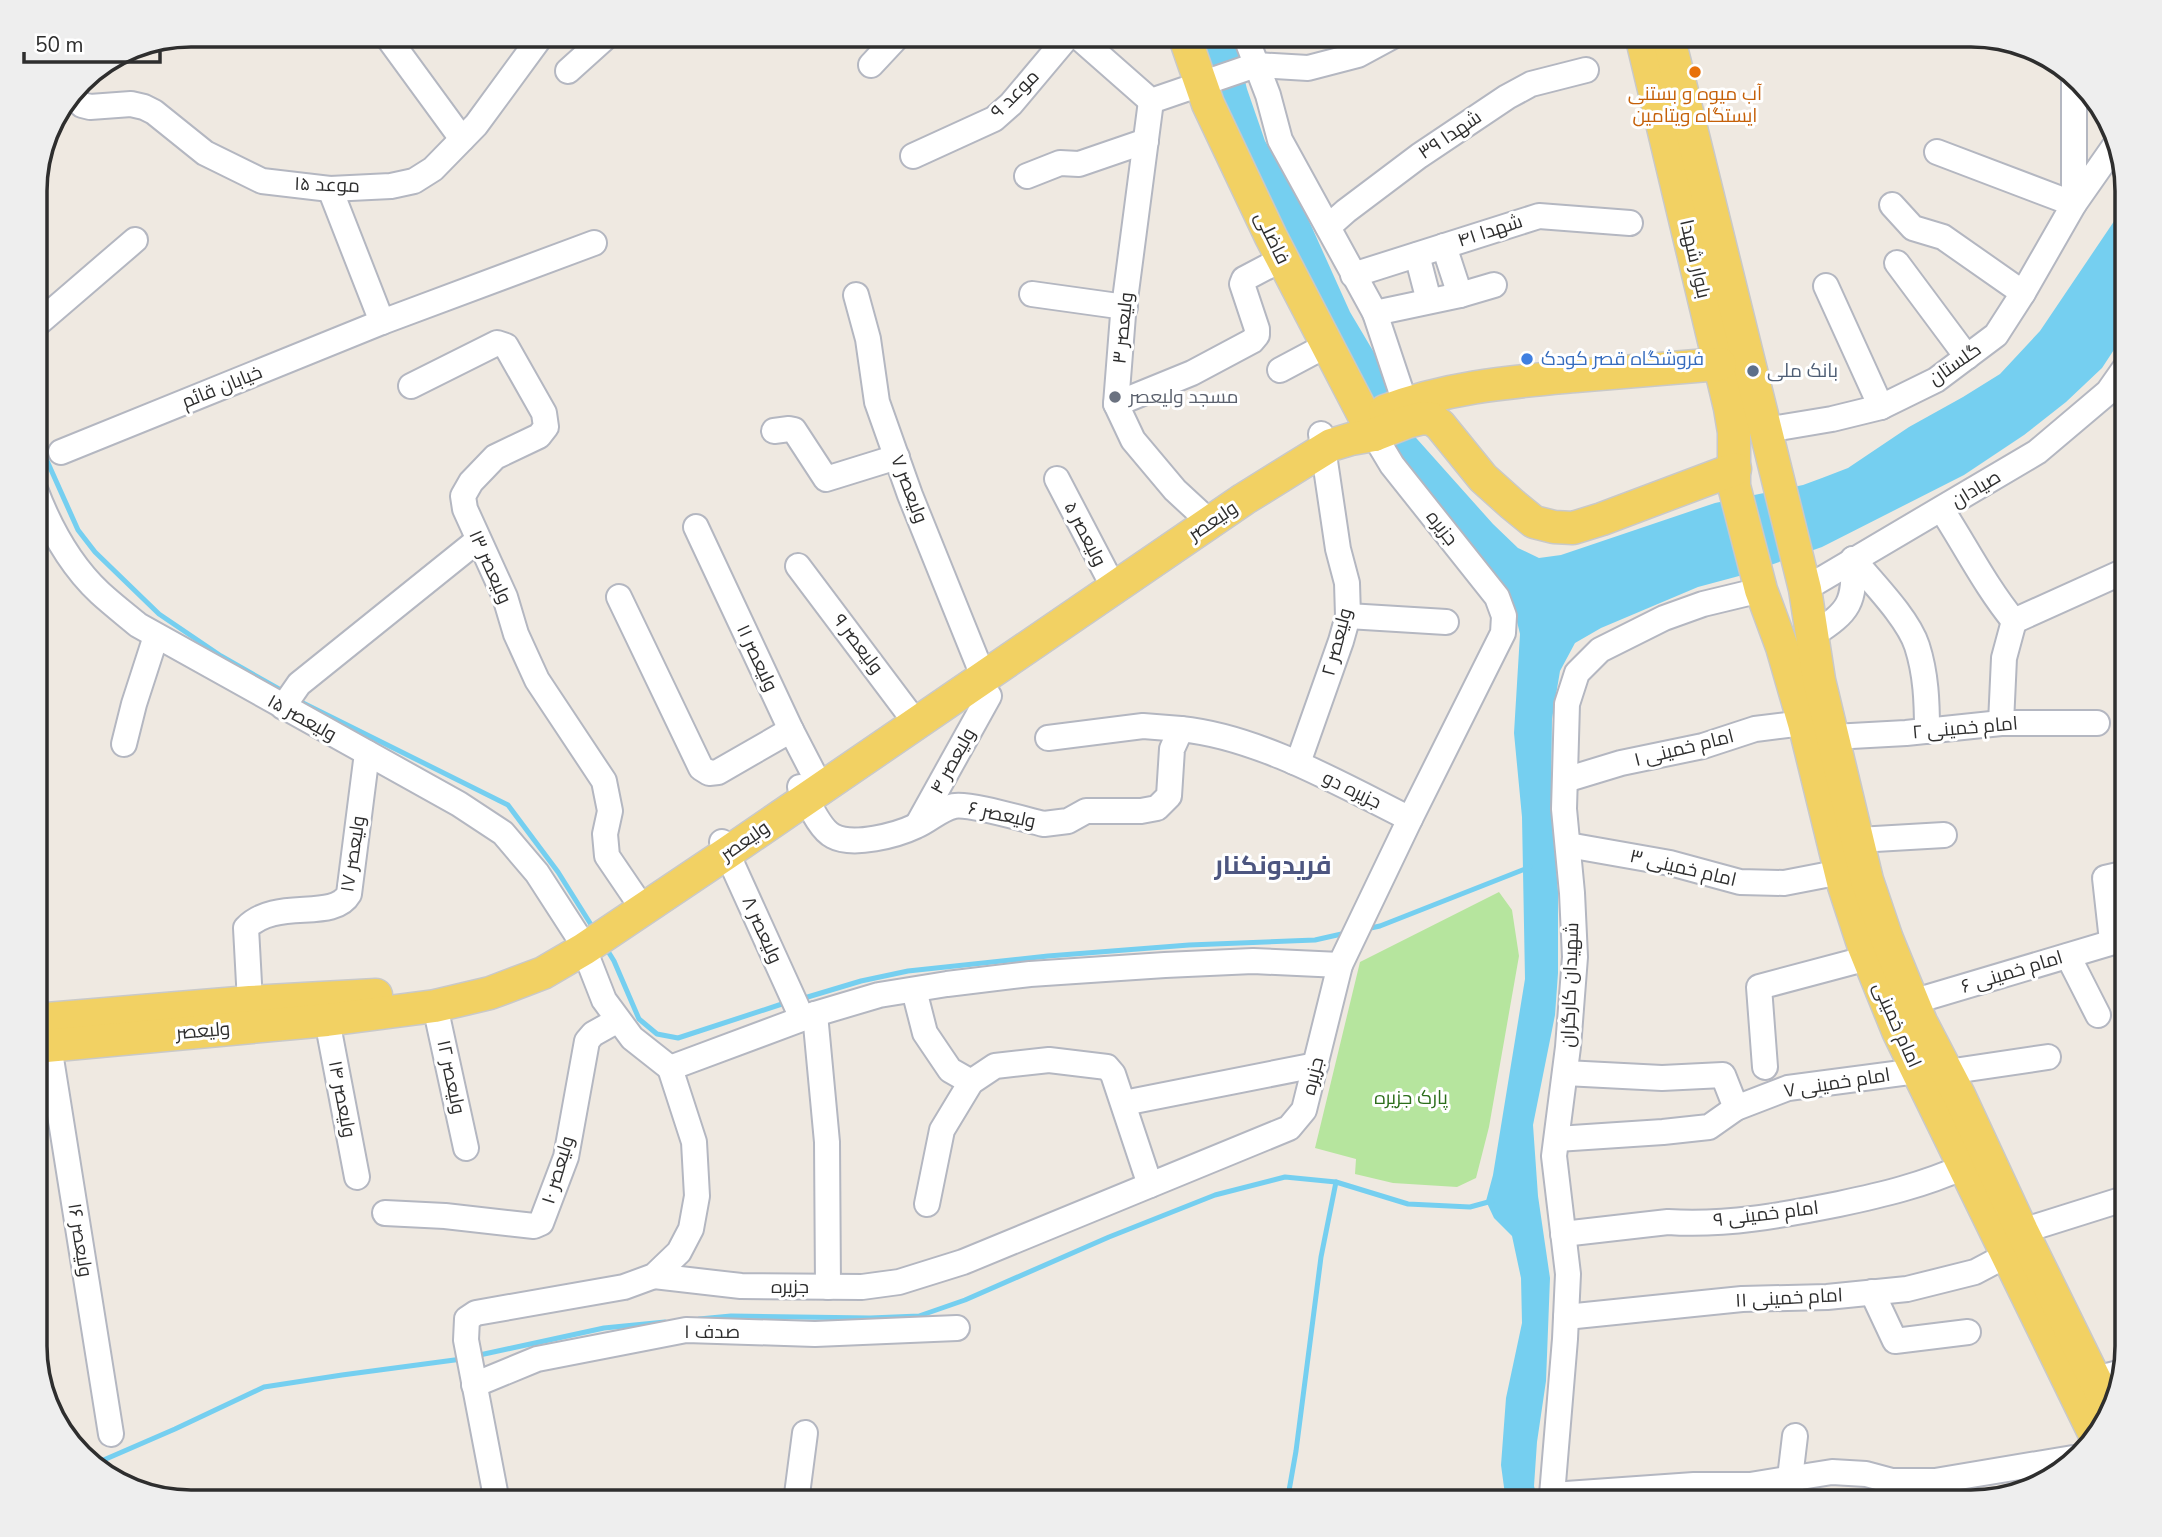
<svg xmlns="http://www.w3.org/2000/svg" width="2162" height="1537" font-family="'Nunito Sans',Cairo,sans-serif">
  <style>
    .green { fill: #b6e59e }
    .water { fill: #75cff0 }
    .lines { fill: none; stroke-linecap: round; stroke-linejoin: round }
    .stream { stroke: #75cff0; stroke-width: 5 }
    .minor-casing { stroke: #b4b7c1; stroke-width: 28 }
    .major-casing { stroke: #c9c9c9; stroke-width: 35 }
    .minor { stroke: #fff; stroke-width: 24 }
    .major { stroke: #f2d163; stroke-width: 32 }
    .food-dot { fill: #e8710a; stroke: #fff; stroke-width: 2.5 }
    .shop-dot { fill: #3f7fe0; stroke: #fff; stroke-width: 2.5 }
    .service-dot { fill: #5c6f8a; stroke: #fff; stroke-width: 2.5 }
    .worship-dot { fill: #6b7280; stroke: #fff; stroke-width: 2.5 }
    .labels { text-anchor: middle; dominant-baseline: central; stroke-width: 6; stroke-linejoin: round; paint-order: stroke }
    .street-label { font-size: 19px; fill: #2e2e2e; stroke: #fff }
    .food-label { font-size: 19px; fill: #c56008; stroke: #fff }
    .shop-label { font-size: 19px; fill: #366cbe; stroke: #fff; text-anchor: start }
    .service-label { font-size: 19px; fill: #4e5e75; stroke: #fff; text-anchor: start }
    .worship-label { font-size: 19px; fill: #5b616d; stroke: #fff; text-anchor: start }
    .park-label { font-size: 19px; fill: #2c6e1b; stroke: #fff }
    .district-label { font-size: 26px; font-weight: bold; fill: #4d5680; stroke: #fff }
    .rim { fill: none; stroke: #2e2e2e; stroke-width: 3.5 }
  </style>
  <rect width="100%" height="100%" fill="#efe9e1"/>
  <!-- green -->
  <path class="green" d="M1499 892 1512 910 1519 956 1489 1127 1476 1178 1457 1187 1393 1183 1355 1174 1356 1159 1315 1148 1360 962Z"/>
  <!-- water -->
  <path class="water" d="M1195 35H1230L1238 53 1247 89 1265 141 1296 192 1350 312 1382 366 1409 430 1493 524 1518 548 1539 558 1561 555 1715 503 1803 485 1822 478 1848 468 1909 427 1963 397 2000 374 2040 331 2127 202V330L2102 368 2066 402 2024 435 1964 475 1822 547 1739 576 1698 587 1601 628 1575 643 1560 671 1552 719 1551 799 1558 891V973L1555 1015 1533 1125 1538 1196 1550 1278 1546 1381 1537 1442 1534 1486 1538 1502H1506L1501 1465 1506 1398 1522 1323 1521 1278 1512 1236 1494 1218 1486 1201 1493 1175 1525 979 1522 817 1514 733 1520 634 1511 597 1449 526 1389 447 1235 142Z"/>
  <g class="lines">
    <!-- stream -->
    <g class="stream">
      <path d="M35 434 78 530 95 552 159 614 221 656 286 693"/>
      <path d="M297 700 508 805 558 872 595 931"/>
      <path d="M1366 929 1380 926 1530 867"/>
      <path d="M606 948 614 961 639 1019 657 1034 678 1038 788 1002"/>
      <path d="M801 999 861 981 908 971 1048 956 1189 945 1315 940 1346 933"/>
      <path d="M699 1319 731 1316 870 1318 919 1316 965 1300 1109 1237 1215 1195 1285 1177 1336 1182 1408 1204 1470 1207 1492 1201"/>
      <path d="M475 1356 604 1328 665 1322"/>
      <path d="M92 1465 175 1429 264 1387 342 1375 462 1359"/>
      <path d="M1287 1502 1296 1451 1321 1257 1336 1182"/>
    </g>
    <!-- minor casing -->
    <g class="minor-casing">
      <g id="minor">
        <path d="M386 35 462 139"/>
        <path d="M1076 35 1151 101 1256 65 1308 68 1358 55 1395 35"/>
        <path d="M1245 35 1268 95 1280 140 1375 313 1405 403"/>
        <path d="M871 65 899 35"/>
        <path d="M568 71 608 35"/>
        <path d="M74 92 77 100 82 105 90 107 131 104 144 107 154 112 205 153 262 181 330 189 391 186 414 181 433 169 476 125 542 35"/>
        <path d="M1151 101 1123 315 1116 404 1133 440 1175 490 1201 514 1208 524"/>
        <path d="M1937 152 2074 204 2116 144"/>
        <path d="M913 156 994 119 1011 104 1069 35"/>
        <path d="M1027 176 1060 163 1079 164 1146 141"/>
        <path d="M330 189 382 322"/>
        <path d="M1892 205 1913 228 1943 237 2023 293"/>
        <path d="M1328 227 1346 211 1419 156 1507 97 1531 84 1586 70"/>
        <path d="M1444 246 1460 295 1494 285"/>
        <path d="M1417 255 1429 301"/>
        <path d="M1897 263 1967 357"/>
        <path d="M1353 275 1539 216 1630 223"/>
        <path d="M1826 286 1881 407"/>
        <path d="M1032 294 1125 307"/>
        <path d="M856 295 868 339 877 402 910 495 979 666 986 676"/>
        <path d="M1375 313 1460 295"/>
        <path d="M35 326 135 240"/>
        <path d="M1280 370 1327 345"/>
        <path d="M411 386 497 343 506 346 544 413 546 427 539 436 495 457 471 482 463 496 465 509 505 597 516 634 537 680 604 781 610 811 605 834 607 856 643 909"/>
        <path d="M1116 404 1192 373 1252 341 1257 335V329L1242 284 1244 279 1282 259"/>
        <path d="M1766 430 1832 419 1881 407 1936 380 1996 335 2023 293 2074 204V77"/>
        <path d="M774 431 789 429 794 430 826 479 897 457"/>
        <path d="M61 452 382 322 594 243"/>
        <path d="M1057 479 1114 588"/>
        <path d="M35 489C49 526 71 566 100 593 112 604 126 615 138 625L459 804 503 833 537 873 579 938"/>
        <path d="M1942 510C1966 547 1986 587 2014 621L2127 570"/>
        <path d="M696 527 791 730 821 788"/>
        <path d="M1853 559C1872 582 1908 618 1917 646 1926 674 1927 702 1927 731"/>
        <path d="M798 566 916 723"/>
        <path d="M1805 589 2037 452 2108 392 2127 365"/>
        <path d="M619 597 701 768 709 773 718 772 791 730"/>
        <path d="M1348 616 1446 622"/>
        <path d="M1813 635C1850 611 1855 603 1853 559"/>
        <path d="M283 707 299 684 478 540"/>
        <path d="M2001 723 2004 658 2014 621"/>
        <path d="M1833 737 1906 733 2001 723H2097"/>
        <path d="M1048 738 1143 726 1181 729"/>
        <path d="M124 744 134 704 156 636"/>
        <path d="M1294 762 1299 760 1341 641 1348 616 1347 583 1338 549 1321 434"/>
        <path d="M1565 780 1621 763 1703 746 1755 729 1804 723"/>
        <path d="M800 787C808 801 819 829 833 836 853 847 897 835 916 826 930 820 940 809 954 806 970 803 1026 820 1044 824L1068 821 1086 811H1141L1157 808 1169 796 1172 749 1181 729C1259 737 1340 784 1410 819"/>
        <path d="M919 822 989 696"/>
        <path d="M1858 840 1944 835"/>
        <path d="M722 842 802 1018"/>
        <path d="M1568 845 1670 863 1740 882 1784 883 1841 872"/>
        <path d="M2112 941 2105 878 2127 873"/>
        <path d="M584 949 604 1000 632 1038 670 1068"/>
        <path d="M2068 956 2098 1015"/>
        <path d="M914 990 925 1033 950 1070 971 1082"/>
        <path d="M250 1002 246 928C276 897 333 922 349 894L367 753"/>
        <path d="M1912 1002 2127 938"/>
        <path d="M435 1006 466 1148"/>
        <path d="M815 1014 827 1142 828 1287"/>
        <path d="M327 1020 357 1177"/>
        <path d="M49 1046 111 1434"/>
        <path d="M1765 1067 1759 987 1868 958"/>
        <path d="M670 1068 815 1014 879 995 947 984 1030 974 1165 965 1253 961 1340 965"/>
        <path d="M1947 1072 2048 1057"/>
        <path d="M1565 1073 1662 1078 1723 1075 1736 1108"/>
        <path d="M1124 1103 1316 1065"/>
        <path d="M1557 1139 1663 1132 1709 1127 1736 1108 1788 1088 1917 1071"/>
        <path d="M927 1204 942 1130 971 1082 995 1066 1049 1060 1107 1067 1113 1074 1150 1185"/>
        <path d="M385 1213 445 1216 534 1226 541 1223 566 1157 587 1041 593 1034 618 1020"/>
        <path d="M2022 1231 2127 1198"/>
        <path d="M1563 1234 1668 1222C1725 1226 1784 1215 1839 1204 1881 1195 1924 1185 1963 1167"/>
        <path d="M654 1276 741 1286 862 1287 899 1282 963 1262 1289 1128 1304 1110 1340 965 1410 819 1503 633 1504 616 1497 597 1392 465 1374 435"/>
        <path d="M1872 1292 1895 1341 1968 1332"/>
        <path d="M1566 1317 1742 1299 1827 1297 1907 1289 1975 1272 2007 1255"/>
        <path d="M2095 1379 2118 1373"/>
        <path d="M474 1385 537 1359 686 1330 815 1334 957 1328"/>
        <path d="M1552 1495 1694 1485H1750L1832 1472 1866 1474 1892 1481H1935L2073 1458"/>
        <path d="M497 1502 466 1340 467 1319 476 1313 624 1287 654 1276 679 1252 691 1229 697 1196 694 1142 670 1068"/>
        <path d="M796 1502 805 1433"/>
        <path d="M1554 1502 1552 1495 1565 1339 1568 1274 1554 1156 1568 1047 1575 957 1572 893 1564 809 1567 704 1577 673 1600 650 1664 618 1703 604 1761 590"/>
        <path d="M1792 1502 1790 1478 1795 1436"/>
      </g>
    </g>
    <!-- major casing -->
    <g class="major-casing">
      <g id="major">
        <path d="M1184 35 1208 104 1271 237 1374 435"/>
        <path d="M1641 35 1730 408 1734 432V486L1761 590 1782 647 1804 723 1844 886 1864 947 1898 1031 2096 1437"/>
        <path d="M1668 35 1805 589 1819 680 1867 880 1887 939 1921 1022 1959 1095 2022 1231 2107 1404"/>
        <path d="M1385 411C1446 387 1510 382 1575 376 1623 372 1672 368 1720 364"/>
        <path d="M35 1020 250 1002 376 995"/>
        <path d="M35 1047 327 1020 435 1006 490 993 543 973 584 949 727 853 1244 499 1331 445 1351 439 1374 435 1407 422 1423 418 1432 419 1440 425 1483 478 1512 504 1534 522 1554 527 1573 528 1602 519 1735 469"/>
      </g>
    </g>
    <!-- minor -->
    <use href="#minor" class="minor"/>
    <!-- major -->
    <use href="#major" class="major"/>
  </g>
  <!-- markers -->
  <circle class="food-dot" cx="1695" cy="72" r="7"/>
  <circle class="shop-dot" cx="1527" cy="359" r="7"/>
  <circle class="service-dot" cx="1753" cy="371" r="7"/>
  <circle class="worship-dot" cx="1115" cy="397" r="7"/>
  <g class="labels">
    <!-- street labels -->
    <g class="street-label">
      <text transform="translate(1015 94) rotate(-45)">موعد ۹</text>
      <text transform="translate(1450 135) rotate(-34)">شهدا ۳۹</text>
      <text transform="translate(327 185) rotate(2)">موعد ۱۵</text>
      <text transform="translate(1490 231) rotate(-18)">شهدا ۴۱</text>
      <text transform="translate(1272 238) rotate(64)">فاضلی</text>
      <text transform="translate(1695 259) rotate(77)">بلوار شهدا</text>
      <text transform="translate(1123 328) rotate(-84)">ولیعصر ۳</text>
      <text transform="translate(1955 364) rotate(-35)">گلستان</text>
      <text transform="translate(222 387) rotate(-22)">خیابان قائم</text>
      <text transform="translate(909 489) rotate(69)">ولیعصر ۷</text>
      <text transform="translate(1976 489) rotate(-31)">صیادان</text>
      <text transform="translate(1213 521) rotate(-34)">ولیعصر</text>
      <text transform="translate(1442 528) rotate(52)">جزیره</text>
      <text transform="translate(1085 534) rotate(63)">ولیعصر ۵</text>
      <text transform="translate(490 567) rotate(66)">ولیعصر ۱۳</text>
      <text transform="translate(1337 642) rotate(-75)">ولیعصر ۲</text>
      <text transform="translate(858 644) rotate(53)">ولیعصر ۹</text>
      <text transform="translate(757 658) rotate(65)">ولیعصر ۱۱</text>
      <text transform="translate(302 718) rotate(29)">ولیعصر ۱۵</text>
      <text transform="translate(1965 728) rotate(-5)">امام خمینی ۲</text>
      <text transform="translate(1684 748) rotate(-14)">امام خمینی ۱</text>
      <text transform="translate(953 761) rotate(-61)">ولیعصر ۴</text>
      <text transform="translate(1352 790) rotate(26)">جزیره دو</text>
      <text transform="translate(1002 815) rotate(12)">ولیعصر ۶</text>
      <text transform="translate(745 841) rotate(-35)">ولیعصر</text>
      <text transform="translate(353 854) rotate(-81)">ولیعصر ۱۷</text>
      <text transform="translate(1683 868) rotate(13)">امام خمینی ۳</text>
      <text transform="translate(762 930) rotate(66)">ولیعصر ۸</text>
      <text transform="translate(2012 972) rotate(-17)">امام خمینی ۶</text>
      <text transform="translate(1570 985) rotate(-88)">شهیدان کارگران</text>
      <text transform="translate(1897 1025) rotate(66)">امام خمینی</text>
      <text transform="translate(203 1031) rotate(-5)">ولیعصر</text>
      <text transform="translate(1313 1076) rotate(-76)">جزیره</text>
      <text transform="translate(451 1077) rotate(78)">ولیعصر ۱۲</text>
      <text transform="translate(1837 1083) rotate(-9)">امام خمینی ۷</text>
      <text transform="translate(342 1099) rotate(79)">ولیعصر ۱۴</text>
      <text transform="translate(558 1170) rotate(-73)">ولیعصر ۱۰</text>
      <text transform="translate(1766 1214) rotate(-7)">امام خمینی ۹</text>
      <text transform="translate(80 1240) rotate(81)">ولیعصر ۱۶</text>
      <text x="790" y="1287">جزیره</text>
      <text transform="translate(1789 1298) rotate(-3)">امام خمینی ۱۱</text>
      <text x="712" y="1332">صدف ۱</text>
    </g>
    <!-- food labels -->
    <g class="food-label">
      <text x="1695" y="94">آب میوه و بستنی<tspan x="1695" dy="22">ایستگاه ویتامین</tspan></text>
    </g>
    <!-- shop labels -->
    <g class="shop-label">
      <text x="1541" y="359">فروشگاه قصر کودک</text>
    </g>
    <!-- service labels -->
    <g class="service-label">
      <text x="1767" y="371">بانک ملی</text>
    </g>
    <!-- worship labels -->
    <g class="worship-label">
      <text x="1129" y="397">مسجد ولیعصر</text>
    </g>
    <!-- park labels -->
    <g class="park-label">
      <text x="1411" y="1098">پارک جزیره</text>
    </g>
    <!-- district labels -->
    <g class="district-label">
      <text x="1273" y="865">فریدونکنار</text>
    </g>
  </g>
  <!-- crop -->
  <path d="M0 0H2162V1537H0ZM191 47H1971A144 144 0 0 1 2115 191V1346A144 144 0 0 1 1971 1490H191A144 144 0 0 1 47 1346V191A144 144 0 0 1 191 47Z" fill="#eee" fill-rule="evenodd"/>
  <path class="rim" d="M191 47H1971A144 144 0 0 1 2115 191V1346A144 144 0 0 1 1971 1490H191A144 144 0 0 1 47 1346V191A144 144 0 0 1 191 47Z"/>
  <!-- scale -->
  <path d="M24 52v10h136v-10" fill="none" stroke="#2e2e2e" stroke-width="3.5"/>
  <text x="35" y="52" font-size="21" fill="#2e2e2e" stroke="#ffffff" stroke-width="5" paint-order="stroke">50 m</text>
</svg>
